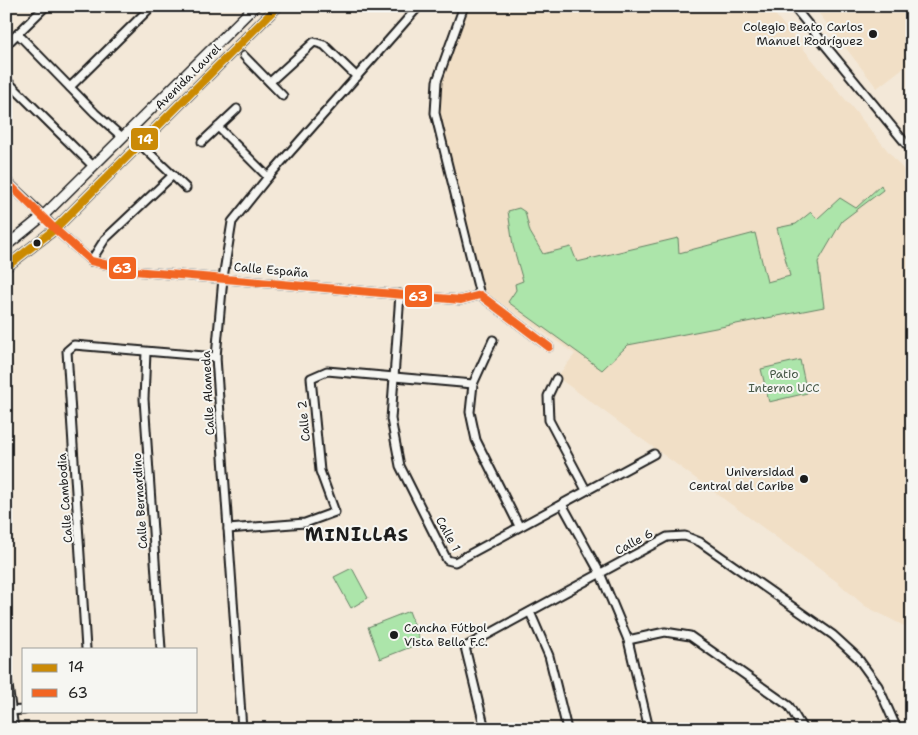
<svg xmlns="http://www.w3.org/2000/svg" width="918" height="735" font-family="'Shantell Sans',sans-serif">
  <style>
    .built { fill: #f1dfc6 }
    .green { fill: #ace5aa; stroke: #648063 }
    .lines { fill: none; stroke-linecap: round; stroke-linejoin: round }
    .minor-casing { stroke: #1c1c1c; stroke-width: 11 }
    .tertiary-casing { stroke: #1c1c1c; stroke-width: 12 }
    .minor { stroke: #f6f6f2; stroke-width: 7 }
    .tertiary { stroke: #f6f6f2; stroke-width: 9 }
    .bus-1-casing { stroke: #f6f6f2; stroke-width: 11 }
    .bus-2-casing { stroke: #f6f6f2; stroke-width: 11 }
    .bus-1 { stroke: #cb8a06; stroke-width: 8 }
    .bus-2 { stroke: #f26522; stroke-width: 8 }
    .poi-dot { fill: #1c1c1c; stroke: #f6f6f2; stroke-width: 2 }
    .labels { text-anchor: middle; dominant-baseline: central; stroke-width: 4; stroke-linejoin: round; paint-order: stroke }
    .poi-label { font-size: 12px; fill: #1c1c1c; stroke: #f6f6f2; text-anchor: end }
    .street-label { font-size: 12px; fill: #1c1c1c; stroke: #f6f6f2 }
    .park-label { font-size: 12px; fill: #475847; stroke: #f6f6f2 }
    .district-label { font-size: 18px; font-weight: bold; letter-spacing: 1px; fill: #1c1c1c; stroke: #f6f6f2 }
    .line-badge { stroke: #f6f6f2; stroke-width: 2 }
    .badge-label { font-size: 14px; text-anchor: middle; font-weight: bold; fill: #fff }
  </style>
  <rect width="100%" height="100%" fill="#f3e8d8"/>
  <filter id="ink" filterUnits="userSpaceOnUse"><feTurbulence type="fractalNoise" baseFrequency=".02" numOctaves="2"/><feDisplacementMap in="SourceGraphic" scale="10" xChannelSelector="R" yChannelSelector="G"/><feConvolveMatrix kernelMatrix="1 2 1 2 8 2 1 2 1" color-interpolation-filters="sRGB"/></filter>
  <g filter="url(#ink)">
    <!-- built -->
    <g class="built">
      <path d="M467 6H768L912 180V630L865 606 836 581 557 377 575 354 484 291 439 110 440 85Z"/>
      <path d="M813 6H912V61L877 88Z"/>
    </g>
    <!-- green -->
    <g class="green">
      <path d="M881 185 883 190 842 221 818 262 824 307 628 345 602 370 508 302 516 290 515 284 523 281 513 246 508 211 519 208 525 212 530 232 543 254 571 247 577 262 678 238 679 253 755 233 767 282 790 276 777 228 796 224 811 212 817 219 840 198 856 208Z"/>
      <path d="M800 360 807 393 769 402 761 369Z"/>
      <path d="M352 568 368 598 351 608 334 577Z"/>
      <path d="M409 611 421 643 380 659 368 627Z"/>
    </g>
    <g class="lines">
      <!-- minor casing -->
      <g class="minor-casing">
        <g id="minor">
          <path d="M464 6 437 81 435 113 480 295"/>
          <path d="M793 6 912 151"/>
          <path d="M18 34 95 113 121 136"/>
          <path d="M6 45 46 6"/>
          <path d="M244 56 283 96"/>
          <path d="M6 80 93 166"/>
          <path d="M270 82 314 42 324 45 357 77"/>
          <path d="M70 87 152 6"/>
          <path d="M218 127 268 177"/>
          <path d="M202 142 237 109"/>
          <path d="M139 143 186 188"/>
          <path d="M43 216 55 229 91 261 134 271 461 300 480 295 549 347"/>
          <path d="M91 261 105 239 173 175"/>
          <path d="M400 294 391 419 400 466 447 560 455 562 654 454"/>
          <path d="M493 340 473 384 470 412 476 440 519 526"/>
          <path d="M146 352 144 399 161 649"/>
          <path d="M556 379 548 396 549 420 586 490"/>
          <path d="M562 504 600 573 628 640 649 729"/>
          <path d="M228 529 305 523 335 512 320 471 311 378 327 371 473 384"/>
          <path d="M530 612 549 656 567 729"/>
          <path d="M628 640 665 632 690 636 789 706 803 729"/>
          <path d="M86 649 67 351 74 345 216 357"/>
          <path d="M6 671 14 729"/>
          <path d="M6 711 24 710"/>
          <path d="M242 729 216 357 223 278 232 222 268 177 419 6"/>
          <path d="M396 729H403"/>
          <path d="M485 729 465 647 667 537 685 536 700 542 833 635 857 657 878 686 897 729"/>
        </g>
      </g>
      <!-- tertiary casing -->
      <g class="tertiary-casing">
        <g id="tertiary">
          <path d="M6 181 43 216"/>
          <path d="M6 246 43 216 255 6"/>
          <path d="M6 267 55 229 278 6"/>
        </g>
      </g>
      <!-- minor -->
      <use href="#minor" class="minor"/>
      <!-- tertiary -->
      <use href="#tertiary" class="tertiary"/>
      <!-- bus-1 casing -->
      <g class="bus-1-casing">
        <path id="bus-1" d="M6 267 55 229 278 6"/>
      </g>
      <!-- bus-2 casing -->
      <g class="bus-2-casing">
        <path id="bus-2" d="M6 181 55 229 91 261 134 271 461 300 480 295 549 347"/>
      </g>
      <!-- bus-1 -->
      <use href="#bus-1" class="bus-1"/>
      <!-- bus-2 -->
      <use href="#bus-2" class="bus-2"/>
    </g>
  </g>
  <!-- markers -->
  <g class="poi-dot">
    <circle cx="873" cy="34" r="5"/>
    <circle cx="37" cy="243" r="4.5"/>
    <circle cx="804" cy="479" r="5"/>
    <circle cx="394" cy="635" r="5"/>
  </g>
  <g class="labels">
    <!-- poi labels -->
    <g class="poi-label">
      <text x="863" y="27">Colegio Beato Carlos<tspan x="863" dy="14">Manuel Rodríguez</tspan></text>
      <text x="794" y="472">Universidad<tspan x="794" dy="14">Central del Caribe</tspan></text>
      <text x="404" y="628" text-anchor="start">Cancha Fútbol<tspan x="404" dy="14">Vista Bella F.C.</tspan></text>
    </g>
    <!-- street labels -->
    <g class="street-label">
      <text transform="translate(188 77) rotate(-45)">Avenida Laurel</text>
      <text transform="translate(271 270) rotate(5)">Calle España</text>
      <text transform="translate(208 393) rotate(-93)">Calle Alameda</text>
      <text transform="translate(304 421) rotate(-96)">Calle 2</text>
      <text transform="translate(65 498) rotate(-94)">Calle Cambodia</text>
      <text transform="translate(140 501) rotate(-94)">Calle Bernardino</text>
      <text transform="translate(448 534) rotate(61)">Calle 1</text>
      <text transform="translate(634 542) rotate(-28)">Calle 6</text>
    </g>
    <!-- park labels -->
    <g class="park-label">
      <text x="784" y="374">Patio<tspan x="784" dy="14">Interno UCC</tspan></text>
    </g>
    <!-- district labels -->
    <g class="district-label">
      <text x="357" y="535">MINILLAS</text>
    </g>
  </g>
  <g class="line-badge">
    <rect x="130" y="127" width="29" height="24" rx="5" fill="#cb8a06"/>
    <rect x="108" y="256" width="29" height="24" rx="5" fill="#f26522"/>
    <rect x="404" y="284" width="29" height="24" rx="5" fill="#f26522"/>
  </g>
  <g class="badge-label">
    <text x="145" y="144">14</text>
    <text x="122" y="273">63</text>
    <text x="418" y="301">63</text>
  </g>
  <!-- margin -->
  <rect width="918" height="735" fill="none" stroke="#f6f6f2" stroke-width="25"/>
  <rect x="12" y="12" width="893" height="710" fill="none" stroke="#1c1c1c" stroke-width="2" filter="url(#ink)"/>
  <!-- legend -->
  <rect x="22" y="648" width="175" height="65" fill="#f6f6f2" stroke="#9f9f9c"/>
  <rect x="32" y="664" width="25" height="8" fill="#cb8a06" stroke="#9f9f9c"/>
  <text x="68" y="672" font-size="15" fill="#1c1c1c">14</text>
  <rect x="32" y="689" width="25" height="8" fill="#f26522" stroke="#9f9f9c"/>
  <text x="68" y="698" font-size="15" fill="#1c1c1c">63</text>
</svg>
